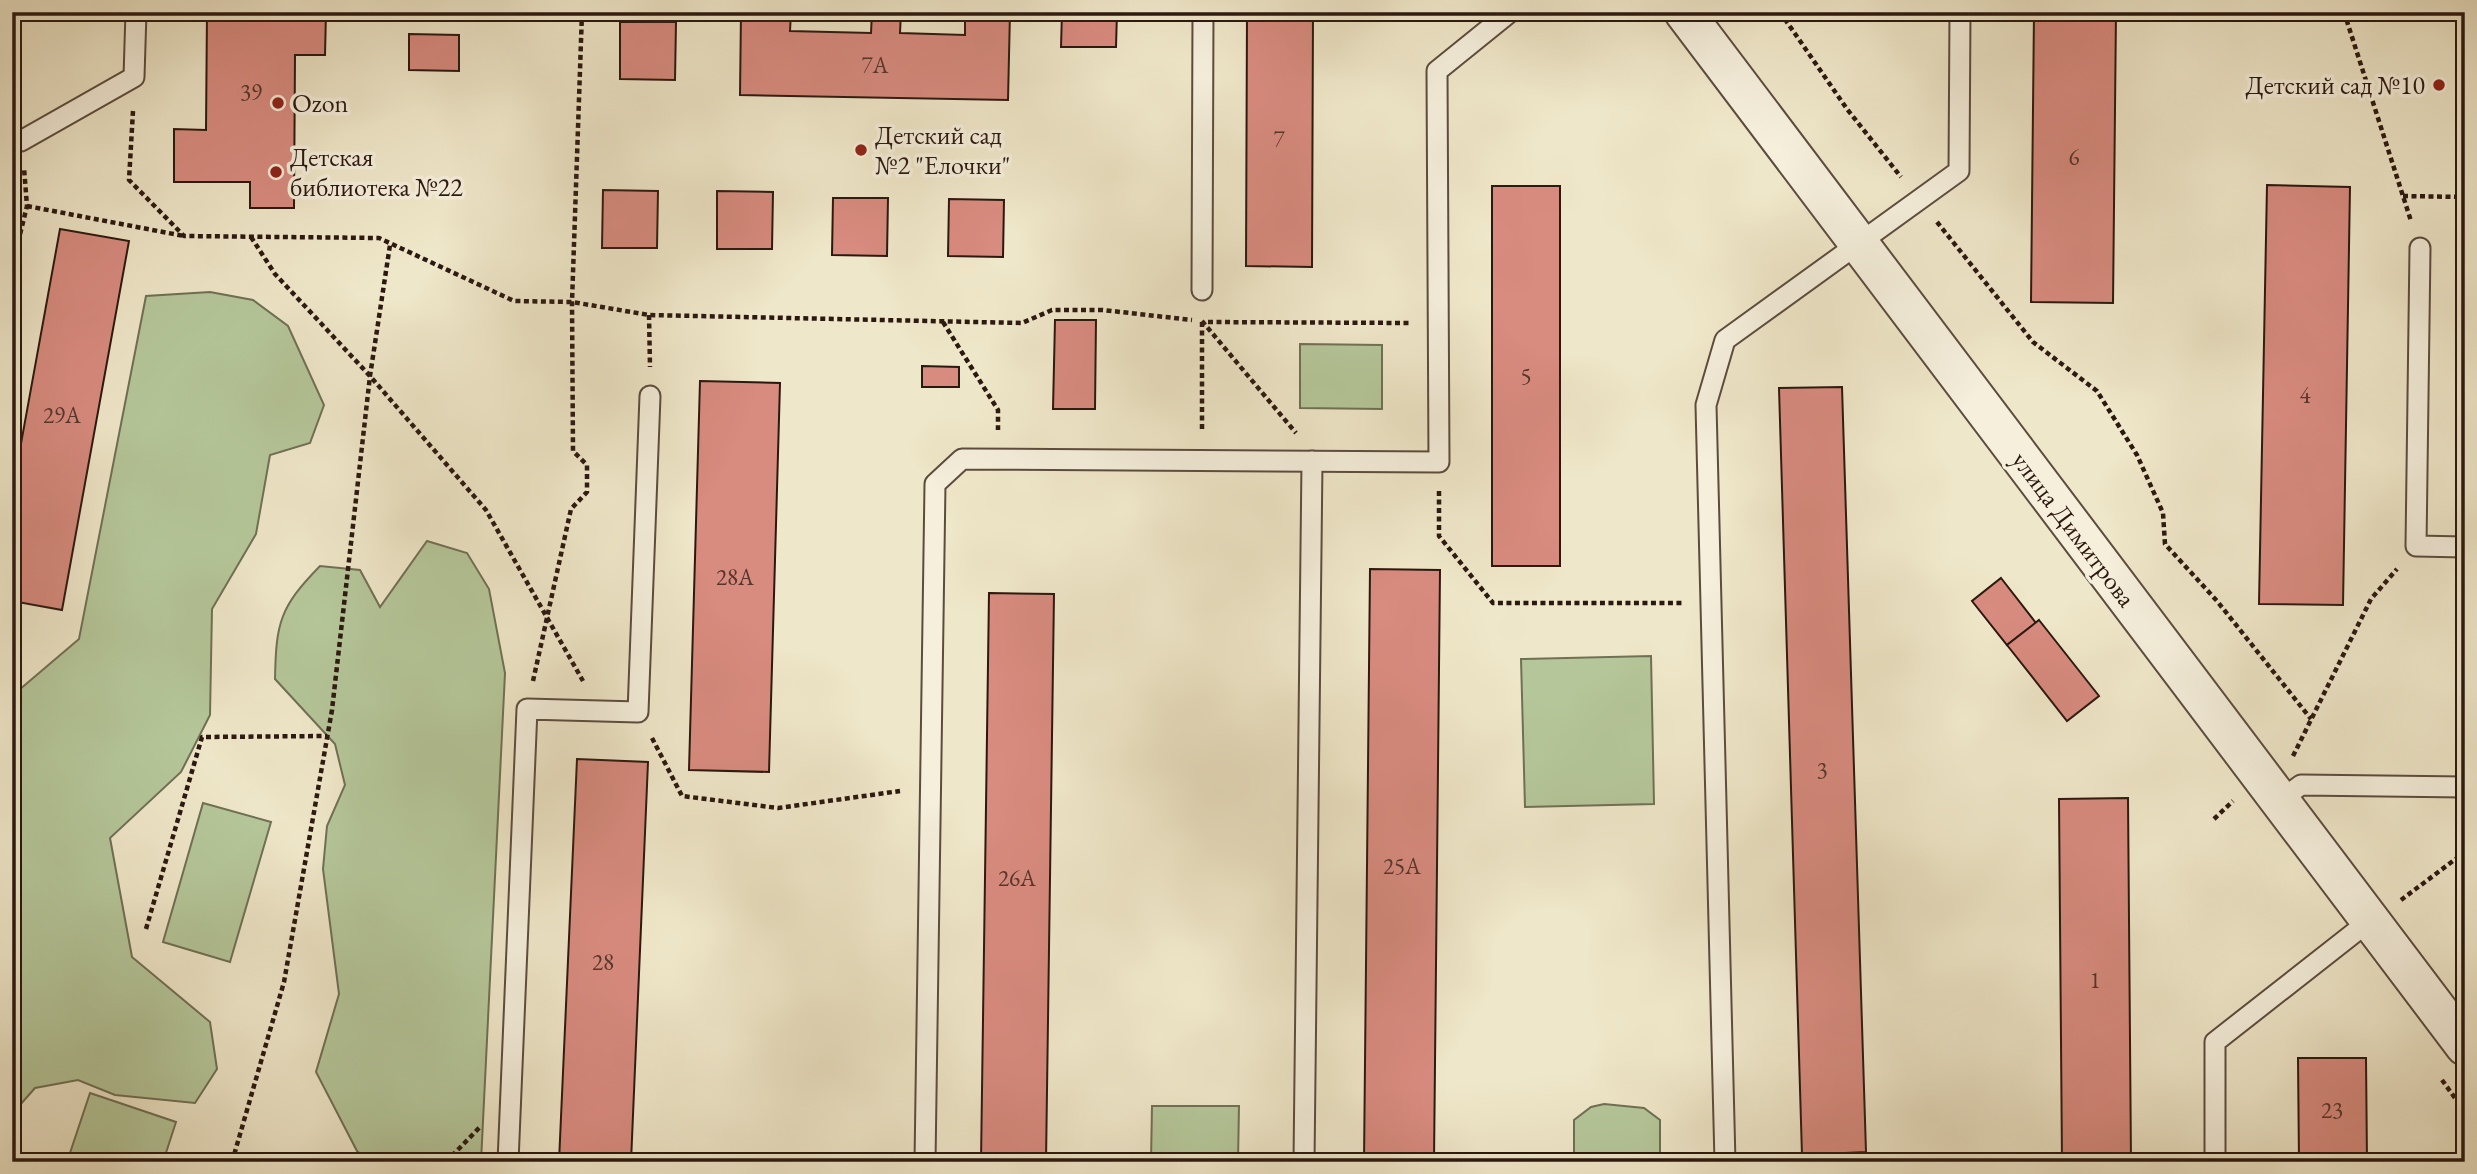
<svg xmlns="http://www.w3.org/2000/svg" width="2477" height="1174" font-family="'EB Garamond',serif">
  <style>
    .green { fill: #b5c79a; stroke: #707055; stroke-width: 2 }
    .building { fill: #d88b7f; stroke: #2b1810; stroke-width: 2 }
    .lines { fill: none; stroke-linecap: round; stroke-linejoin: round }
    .service-casing { stroke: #5c4c3e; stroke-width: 23 }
    .tertiary-casing { stroke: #5c4c3e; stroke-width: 42 }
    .path { stroke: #2b1810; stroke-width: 4.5; stroke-dasharray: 5 3.5; stroke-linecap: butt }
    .service { stroke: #f5efdc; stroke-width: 19 }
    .tertiary { stroke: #f5efdc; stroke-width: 38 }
    .poi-dot { fill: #8f2418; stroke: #f5efdc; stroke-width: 2.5 }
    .labels { text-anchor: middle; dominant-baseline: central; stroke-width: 7; stroke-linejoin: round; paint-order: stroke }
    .number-label { font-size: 23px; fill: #56352c }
    .poi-label { font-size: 26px; fill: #2b1810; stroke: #f5efdc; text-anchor: start }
    .street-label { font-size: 26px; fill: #2b1810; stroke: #f5efdc }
  </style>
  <rect width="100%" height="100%" fill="#efe7c9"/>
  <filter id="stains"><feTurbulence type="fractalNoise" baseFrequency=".00286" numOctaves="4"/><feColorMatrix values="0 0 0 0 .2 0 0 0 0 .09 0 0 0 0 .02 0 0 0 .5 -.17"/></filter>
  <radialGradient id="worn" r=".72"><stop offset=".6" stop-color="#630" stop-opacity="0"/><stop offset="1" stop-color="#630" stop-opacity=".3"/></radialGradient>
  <!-- green -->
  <g class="green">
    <path d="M210 292 253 300 288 326 324 405 310 443 270 455 256 534 212 609 210 715 181 772 110 838 132 957 210 1022 217 1069 195 1103 115 1095 78 1080 35 1088 12 1114V696L79 639 146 296Z"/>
    <path d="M1300 344 1382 345V409L1300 408Z"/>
    <path d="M427 541 467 553 489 589 505 673 481 1162H370L357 1151 316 1072 339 994 323 869 327 826 345 785 335 744 275 679C276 622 280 607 320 566L360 570 380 607Z"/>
    <path d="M1651 656 1654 804 1525 807 1521 659Z"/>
    <path d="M203 803 271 822 230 962 163 942Z"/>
    <path d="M90 1093 176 1122 163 1162H67Z"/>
    <path d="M1604 1104 1644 1108 1660 1120V1162H1574V1120L1591 1107Z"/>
    <path d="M1152 1106H1239L1238 1162H1151Z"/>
  </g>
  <!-- building -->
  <g class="building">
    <path d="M207 12H326L325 55H295L294 208H250V182H174V129L206 130Z"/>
    <path d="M741 12H791L790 31 871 33 872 12H901L900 33 965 35V12H1010L1008 100 740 95Z"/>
    <path d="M1062 12H1117L1116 47H1061Z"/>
    <path d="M1247 12H1313L1312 267 1246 266Z"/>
    <path d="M2034 12H2116L2113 303 2031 302Z"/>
    <path d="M620 22H676L675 80 620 79Z"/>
    <path d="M409 34 459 35V71L409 70Z"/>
    <path d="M2267 185 2350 187 2343 605 2259 604Z"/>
    <rect x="1492" y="186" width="68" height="380"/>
    <path d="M603 190 658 191 657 248H602Z"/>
    <path d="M717 191 773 192 772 249H717Z"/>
    <path d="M833 198H888L887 256 832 255Z"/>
    <path d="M949 199 1004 200 1003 257 948 256Z"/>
    <path d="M60 229 129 241 62 610 12 601V493Z"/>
    <path d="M1055 320H1096L1095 409H1053Z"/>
    <path d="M922 366 959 367V387H922Z"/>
    <path d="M700 381 780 383 769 772 689 770Z"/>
    <path d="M1842 387 1866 1152 1802 1155 1779 388Z"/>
    <path d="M1370 569 1440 570 1434 1162H1364Z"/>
    <path d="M2001 578 2036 623 2007 645 1972 601Z"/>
    <path d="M989 593 1054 594 1046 1162H981Z"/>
    <path d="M2039 620 2099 696 2067 721 2007 645Z"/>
    <path d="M577 759 648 762 631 1162H559Z"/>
    <path d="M2128 798 2131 1162H2062L2059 799Z"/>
    <path d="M2298 1058H2366L2367 1162H2299Z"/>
  </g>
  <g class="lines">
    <!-- service casing -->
    <g class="service-casing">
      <g id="service">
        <path d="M12 139 21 141 134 77 136 12"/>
        <path d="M2420 248 2416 546 2465 547"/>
        <path d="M1202 290 1203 12"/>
        <path d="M2279 801 2301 785 2465 787"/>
        <path d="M508 1162 527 709 638 712 650 396"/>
        <path d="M925 1162 935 484 962 459 1439 462 1437 71 1510 12"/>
        <path d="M1304 1162 1312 461"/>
        <path d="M1725 1162 1706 405 1725 340 1959 171 1960 12"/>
        <path d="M2215 1162V1042L2368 922"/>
      </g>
    </g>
    <!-- tertiary casing -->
    <g class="tertiary-casing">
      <path id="tertiary" d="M1684 12 2465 1046"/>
    </g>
    <!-- path -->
    <g class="path">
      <path d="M1780 12 1847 109 1901 177"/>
      <path d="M2344 12 2411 221"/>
      <path d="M133 111 129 180 184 236 379 238 514 301 572 302 649 315 1022 323 1052 310H1103L1192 320"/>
      <path d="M2403 196 2465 197"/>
      <path d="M27 206 184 236"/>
      <path d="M1937 222 2033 342 2097 391 2137 455 2163 513 2165 544 2217 601 2311 719"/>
      <path d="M251 237 275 274 370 376 486 510 583 681"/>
      <path d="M12 267 27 206 24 168"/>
      <path d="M649 315 650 367"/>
      <path d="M1202 321 1296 433"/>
      <path d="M943 322 998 410V430"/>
      <path d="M1202 322V432"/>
      <path d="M1208 322 1409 323"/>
      <path d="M1439 491V536L1493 603H1682"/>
      <path d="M533 681 571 509 587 492V465L573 451 572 302 582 12"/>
      <path d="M652 738 682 796 778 808 900 791"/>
      <path d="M2293 756 2371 599 2397 569"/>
      <path d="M2214 819 2233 801"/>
      <path d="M2401 900 2465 852"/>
      <path d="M146 929 202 737 327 736"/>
      <path d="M2442 1080 2465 1112"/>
      <path d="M232 1162 284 982 332 710 370 376 390 245"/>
      <path d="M446 1162 480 1127"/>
    </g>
    <!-- service -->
    <use href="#service" class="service"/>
    <!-- tertiary -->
    <use href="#tertiary" class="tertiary"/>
  </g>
  <!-- markers -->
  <g class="poi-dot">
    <circle cx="2439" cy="85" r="7"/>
    <circle cx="278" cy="103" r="7"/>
    <circle cx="861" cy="150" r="7"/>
    <circle cx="276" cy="172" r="7"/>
  </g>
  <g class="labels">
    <!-- number labels -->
    <g class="number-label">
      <text x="875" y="65">7А</text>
      <text x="251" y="92">39</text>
      <text x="1279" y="139">7</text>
      <text x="2074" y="157">6</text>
      <text x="1526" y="376">5</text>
      <text x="2305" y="395">4</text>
      <text x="62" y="415">29А</text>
      <text x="735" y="577">28А</text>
      <text x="1822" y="770">3</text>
      <text x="1402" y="866">25А</text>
      <text x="1017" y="878">26А</text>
      <text x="603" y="962">28</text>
      <text x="2095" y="980">1</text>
      <text x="2332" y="1110">23</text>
    </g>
    <!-- poi labels -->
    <g class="poi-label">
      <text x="2425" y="85" text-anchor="end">Детский сад №10</text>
      <text x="292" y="103">Ozon</text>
      <text x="875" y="135">Детский сад<tspan x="875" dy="30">№2 "Елочки"</tspan></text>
      <text x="290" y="157">Детская<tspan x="290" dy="30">библиотека №22</tspan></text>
    </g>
    <!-- street labels -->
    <g class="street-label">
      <text transform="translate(2074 529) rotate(53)">улица Димитрова</text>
    </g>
  </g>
  <!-- margin -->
  <rect width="2477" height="1174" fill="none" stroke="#efe7c9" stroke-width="42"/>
  <rect x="14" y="14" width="2449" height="1146" fill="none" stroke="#2b1810" stroke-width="3.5"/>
  <rect x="21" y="21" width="2435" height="1132" fill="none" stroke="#2b1810" stroke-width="2"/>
  <rect width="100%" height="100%" filter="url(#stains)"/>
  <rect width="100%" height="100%" fill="url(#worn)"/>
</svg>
